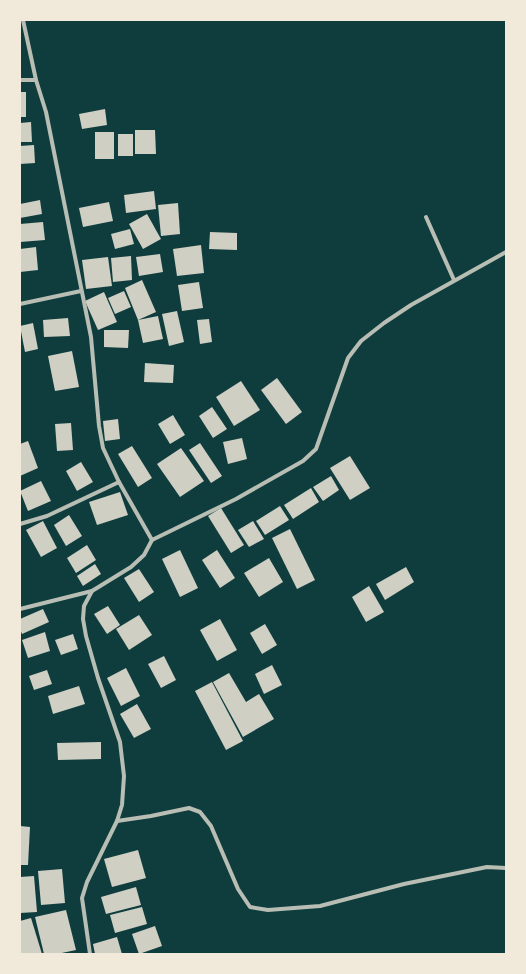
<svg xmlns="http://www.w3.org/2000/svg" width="526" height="974" font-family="Literata,serif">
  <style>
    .building { fill: #cfcfc3 }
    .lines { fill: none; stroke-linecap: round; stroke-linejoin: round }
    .minor { stroke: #b8beb3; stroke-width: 4 }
  </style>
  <rect width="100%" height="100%" fill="#0f3d3e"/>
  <!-- building -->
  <g class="building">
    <rect x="20" y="92" width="6" height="25"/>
    <path d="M105 109 107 125 82 129 79 114Z"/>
    <path d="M31 122 32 142H20V123Z"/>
    <path d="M135 130H155L156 154H135Z"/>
    <rect x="95" y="132" width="19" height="27"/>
    <rect x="118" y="134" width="15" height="22"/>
    <path d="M34 145 35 163 20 164V146Z"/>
    <path d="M154 191 156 209 126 213 124 195Z"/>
    <path d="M40 200 42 214 20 218V204Z"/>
    <path d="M109 202 113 221 83 227 79 208Z"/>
    <path d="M178 203 180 234 161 236 158 205Z"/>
    <path d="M147 214 161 239 143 249 129 224Z"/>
    <path d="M43 222 45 240 20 242V224Z"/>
    <path d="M130 229 134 244 115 249 111 234Z"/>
    <path d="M210 232 237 233V250L209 249Z"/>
    <path d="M201 245 204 273 177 276 173 249Z"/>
    <path d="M36 247 38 270 20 272V249Z"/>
    <path d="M160 254 163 272 139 276 136 257Z"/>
    <path d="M131 256 132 280 113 282 111 258Z"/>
    <path d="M108 257 112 286 86 289 82 260Z"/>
    <path d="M142 280 156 312 138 320 158 316 163 339 143 343 138 320 125 288Z"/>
    <path d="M199 282 203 308 182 311 178 285Z"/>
    <path d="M124 291 131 307 115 314 108 298Z"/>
    <path d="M104 292 117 322 98 330 85 301Z"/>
    <path d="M177 311 184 342 169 346 162 314Z"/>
    <path d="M68 318 70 336 44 337 43 320Z"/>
    <path d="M209 319 212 342 200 344 197 320Z"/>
    <path d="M33 323 38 349 25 352 20 326Z"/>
    <path d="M104 330H129L128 348 104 347Z"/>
    <path d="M72 351 79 387 55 391 48 356Z"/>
    <path d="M145 363 174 365 173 383 144 382Z"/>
    <path d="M277 378 302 412 286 424 261 390Z"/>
    <path d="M241 381 260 410 234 426 216 397Z"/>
    <path d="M212 407 227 429 213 438 199 416Z"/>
    <path d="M173 415 185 435 170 444 158 424Z"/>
    <path d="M118 419 120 439 105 441 103 421Z"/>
    <path d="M71 423 73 450 57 451 55 424Z"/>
    <path d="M242 438 247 459 228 464 223 442Z"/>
    <path d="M28 441 38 468 20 476V444Z"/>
    <path d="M200 443 222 476 211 483 189 450Z"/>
    <path d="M132 446 152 478 138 487 118 454Z"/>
    <path d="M181 448 204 481 180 497 157 464Z"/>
    <path d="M350 456 370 488 350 500 330 468Z"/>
    <path d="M81 462 93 482 77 491 66 471Z"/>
    <path d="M331 476 339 490 323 501 313 487Z"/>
    <path d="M41 481 51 501 28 511 20 491Z"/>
    <path d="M311 488 319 502 293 519 284 505Z"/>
    <path d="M120 492 128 515 97 525 89 502Z"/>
    <path d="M280 506 289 520 265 535 256 521Z"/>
    <path d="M221 508 244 545 231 553 208 516Z"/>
    <path d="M69 515 82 536 66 546 54 525Z"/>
    <path d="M43 521 57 548 41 557 26 530Z"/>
    <path d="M253 521 264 539 249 547 238 530Z"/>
    <path d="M290 529 315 580 297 589 272 538Z"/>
    <path d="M87 545 96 560 76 573 67 558Z"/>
    <path d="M180 550 198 588 180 597 162 559Z"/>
    <path d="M217 550 235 578 220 588 202 560Z"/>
    <path d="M269 558 283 582 259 597 244 573Z"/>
    <path d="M95 564 101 574 83 586 77 576Z"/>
    <path d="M406 567 414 582 385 600 376 584Z"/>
    <path d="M139 569 154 592 139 602 124 578Z"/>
    <path d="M369 586 384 612 366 622 352 597Z"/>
    <path d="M108 606 120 625 107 634 94 614Z"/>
    <path d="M43 609 49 622 22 634 20 629V619Z"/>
    <path d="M139 615 152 635 129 650 116 629Z"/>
    <path d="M220 619 237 650 217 661 200 630Z"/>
    <path d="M265 624 277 645 262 654 250 633Z"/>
    <path d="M45 632 50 651 28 658 22 640Z"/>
    <path d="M73 634 78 649 61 655 55 640Z"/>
    <path d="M164 656 176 680 161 688 148 664Z"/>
    <path d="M272 665 282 685 264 694 255 674Z"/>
    <path d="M126 668 140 696 121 706 107 678Z"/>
    <path d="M47 670 52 684 34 690 29 676Z"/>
    <path d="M229 673 246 702 259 694 274 719 243 737 213 682Z"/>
    <path d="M212 682 243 741 226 750 195 691Z"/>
    <path d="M79 686 85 704 53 714 48 696Z"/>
    <path d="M137 704 151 729 134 738 120 714Z"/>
    <path d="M101 742V759L58 760 57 743Z"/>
    <path d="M20 826 30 827 28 865H20Z"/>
    <path d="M138 850 146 878 112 887 104 859Z"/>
    <path d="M62 869 65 903 41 905 38 871Z"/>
    <path d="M34 876 37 912 20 913V877Z"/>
    <path d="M136 887 141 905 106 914 101 897Z"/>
    <path d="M142 907 147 924 115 933 110 915Z"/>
    <path d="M66 910 76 950 57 954H44L35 917Z"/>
    <path d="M31 918 42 954H20V921Z"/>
    <path d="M155 926 162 946 139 954 132 934Z"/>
    <path d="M117 937 122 954H95L93 944Z"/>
  </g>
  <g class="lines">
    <!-- minor -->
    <g class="minor">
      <path d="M23 20 36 80 46 112 91 337 99 426 103 448 119 482 152 540"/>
      <path d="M20 80H36"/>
      <path d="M426 217 454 280"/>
      <path d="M20 304 81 291"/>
      <path d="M20 524 47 516 119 482"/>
      <path d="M20 609 92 591"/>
      <path d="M117 821 151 816 189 808 200 812 211 826 238 889 250 907 268 910 320 906 404 884 487 867 506 868"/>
      <path d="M90 954 82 898 87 882 117 821 122 805 124 776 120 742 98 678 86 636 83 619 84 606 92 591 131 567 144 555 152 540 236 499 303 461 316 449 348 358 361 341 384 323 411 305 506 252"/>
    </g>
  </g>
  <!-- border -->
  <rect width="526" height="974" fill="none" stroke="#f1e9da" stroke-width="42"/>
</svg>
